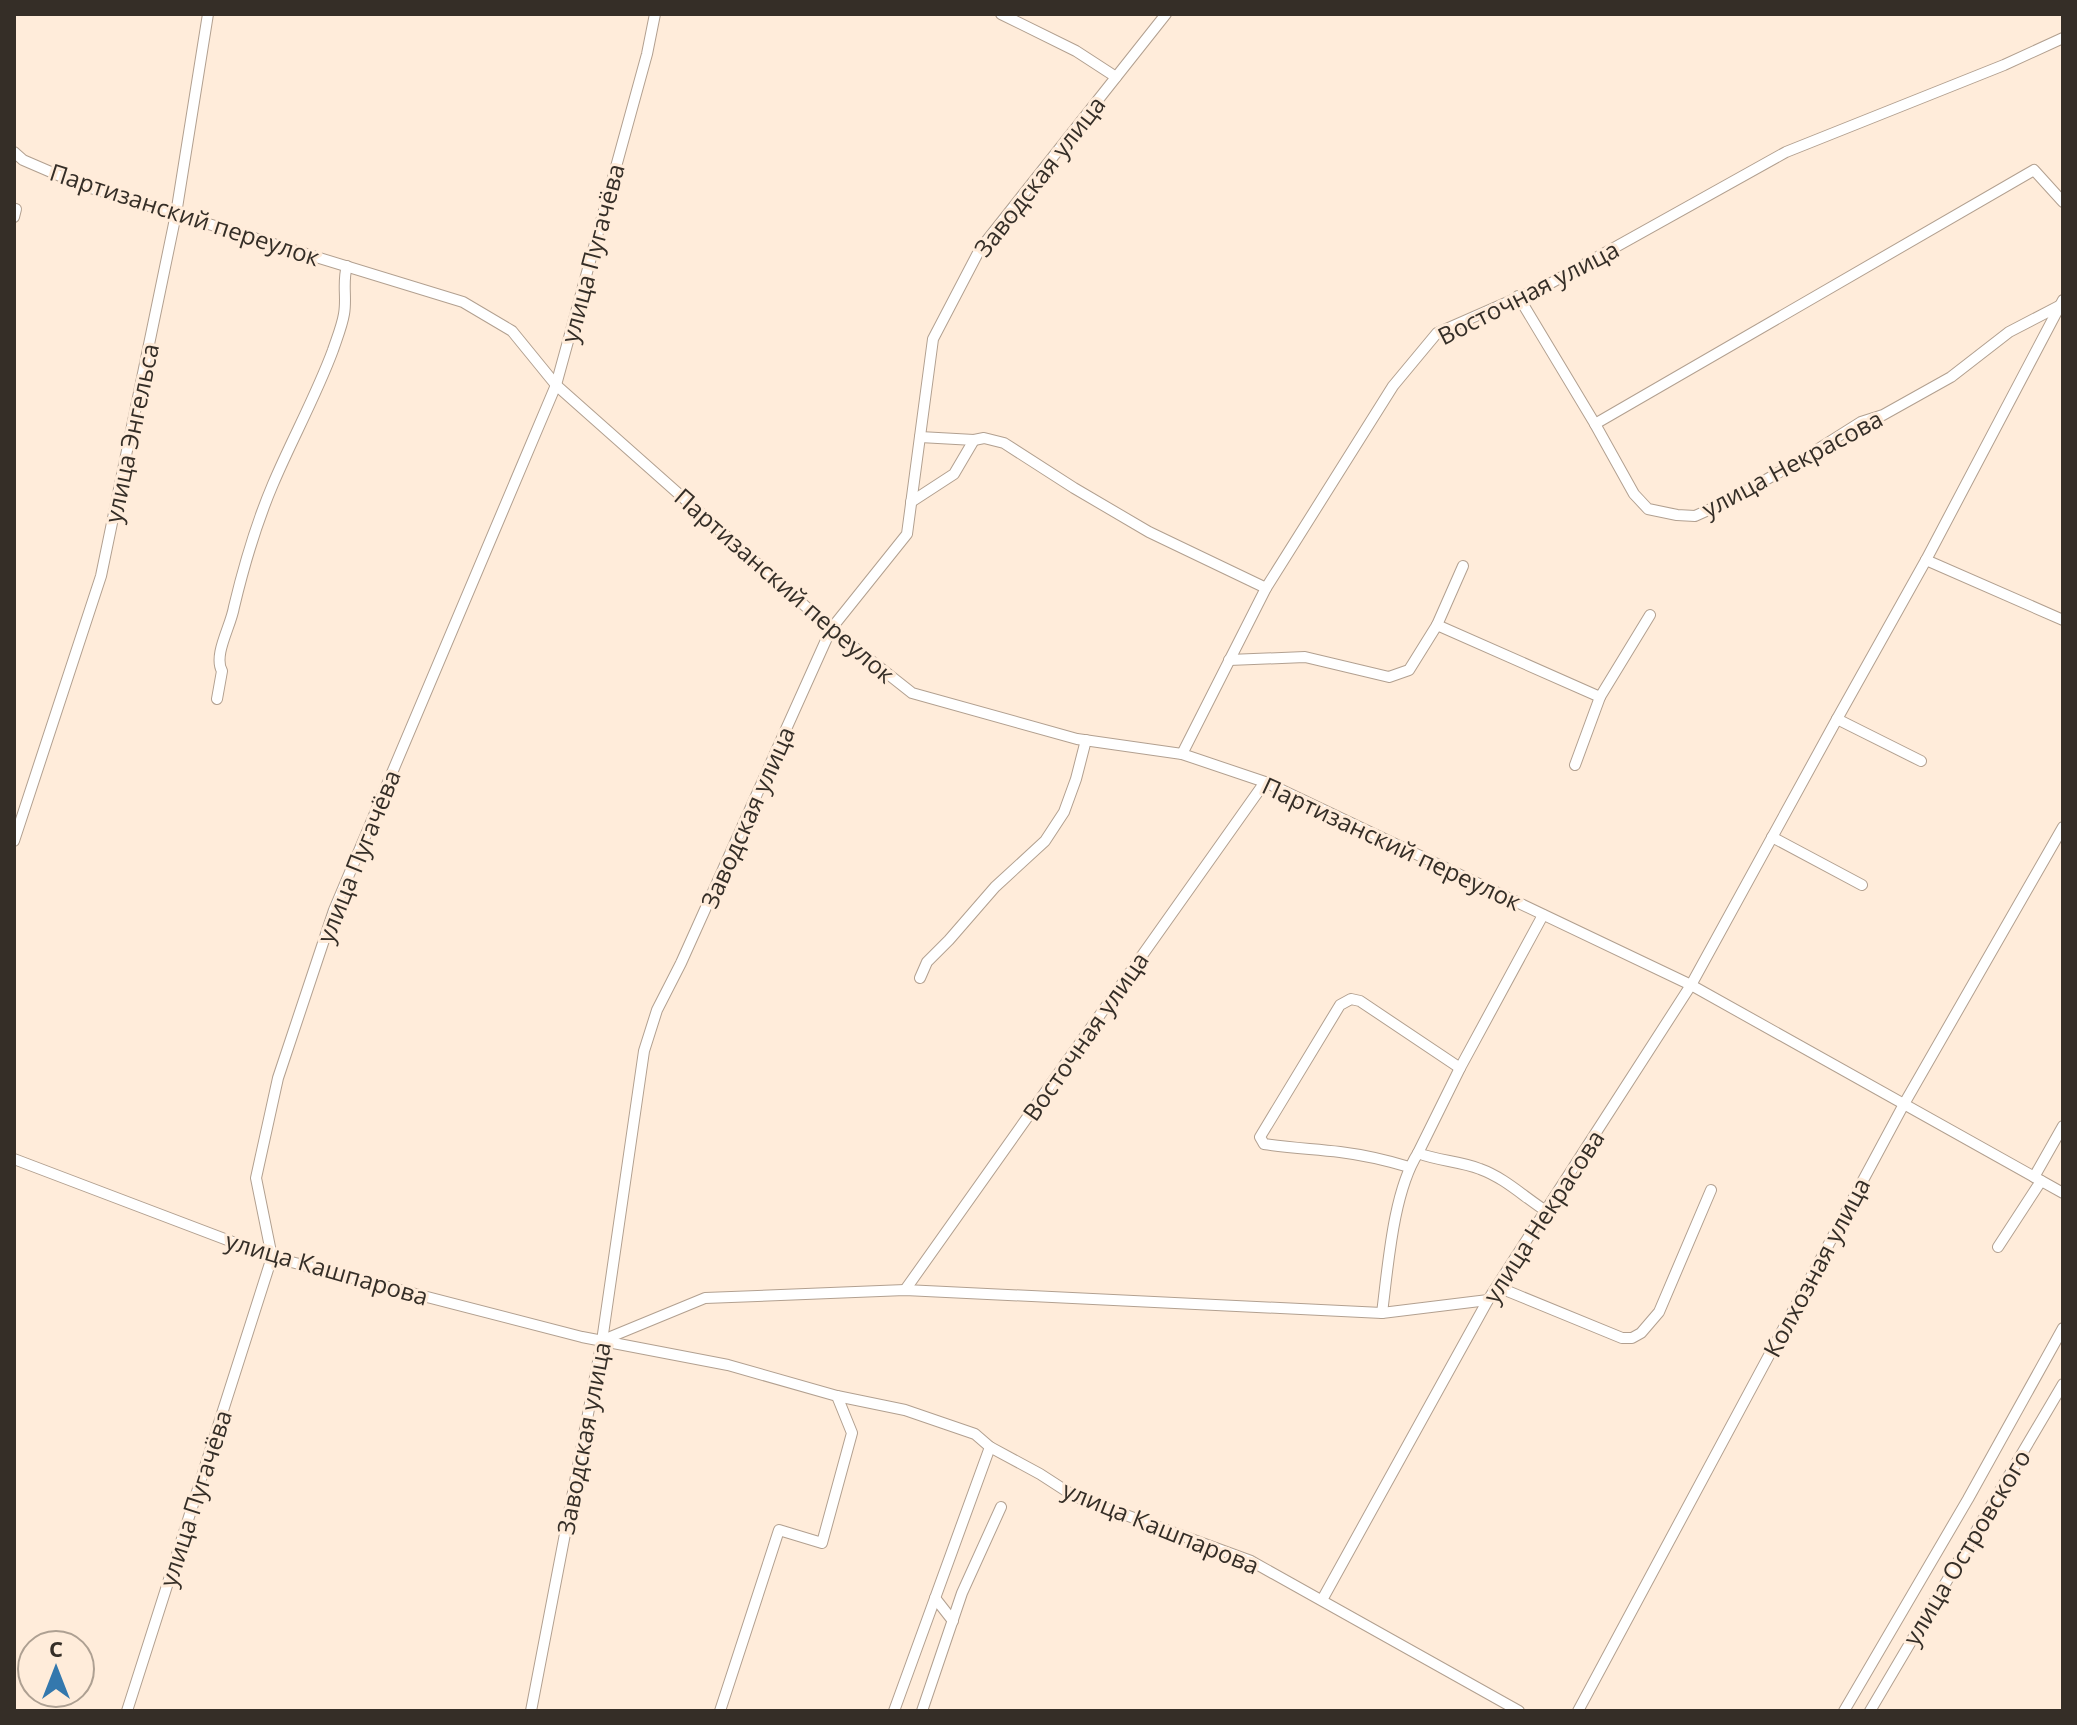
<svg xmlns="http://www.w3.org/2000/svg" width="2077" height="1725" font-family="'Open Sans',sans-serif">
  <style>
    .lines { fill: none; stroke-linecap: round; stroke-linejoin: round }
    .street-casing { stroke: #b2a090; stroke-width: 12 }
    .street { stroke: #fff; stroke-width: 10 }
    .labels { text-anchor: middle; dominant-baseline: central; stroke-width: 6; stroke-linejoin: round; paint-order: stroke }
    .street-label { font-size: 24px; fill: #352e27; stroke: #ffecda }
  </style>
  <rect width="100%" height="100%" fill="#ffecda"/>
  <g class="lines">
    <!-- street casing -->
    <g class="street-casing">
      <g id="street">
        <path d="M1001 14 1076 51 1116 77"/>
        <path d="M14 152 23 160 81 185 463 302 512 331 556 385 831 629 912 693 1077 739 1182 754 1265 782 1691 985 2063 1193"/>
        <path d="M14 217 16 209"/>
        <path d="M1518 296 1595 424 1634 494 1648 509 1677 515 1695 516 1724 503 1796 463 1861 422 1883 415 1951 377 2009 332 2059 306"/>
        <path d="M1595 424 2034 170 2063 202"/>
        <path d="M920 437 974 440 984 438 1004 443 1074 488 1149 532 1266 588"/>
        <path d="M911 502 954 474 974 440"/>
        <path d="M1926 560 2063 620"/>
        <path d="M1437 625 1463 566"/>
        <path d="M1229 660 1305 657 1389 677 1409 670 1437 625 1600 697"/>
        <path d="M217 699 222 671C213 655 231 626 234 607 244 565 256 524 273 484 292 439 316 396 333 350 337 338 342 326 344 314 347 298 342 282 347 266"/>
        <path d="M1837 719 1921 761"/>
        <path d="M1182 754 1266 588 1393 386 1437 333 1551 283 1786 152 2004 65 2063 38"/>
        <path d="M1575 765 1600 697 1650 615"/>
        <path d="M1772 837 1862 885"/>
        <path d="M14 841 101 576 176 214 208 14"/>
        <path d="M1543 915 1460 1068 1418 1153C1438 1161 1460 1161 1480 1169 1505 1178 1524 1197 1546 1211"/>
        <path d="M920 978 927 962 949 940 995 887 1045 841 1064 812 1076 779 1086 740"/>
        <path d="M14 1159 272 1257 582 1337 728 1365 837 1396 905 1410 975 1434 990 1447 1040 1474 1074 1496 1251 1561 1519 1711"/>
        <path d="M1409 1167C1386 1160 1364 1155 1340 1152 1315 1149 1290 1148 1264 1144L1260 1137 1340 1005 1351 999 1360 1001 1460 1068"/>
        <path d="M2034 1177 2063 1126"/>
        <path d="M1998 1247 2041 1181"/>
        <path d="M905 1290 1265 782"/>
        <path d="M1494 1291 1505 1290 1622 1338H1632L1641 1333 1659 1312 1711 1190"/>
        <path d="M1382 1313C1388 1267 1393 1192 1418 1153"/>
        <path d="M603 1340 705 1298 905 1290 1382 1313 1488 1300"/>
        <path d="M935 1598 953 1621"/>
        <path d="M1322 1600 1488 1300 1691 985 1837 719 1926 560 2063 300"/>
        <path d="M127 1711 272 1257 256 1178 278 1078 334 910 556 385 647 54 655 14"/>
        <path d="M531 1711 602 1341 644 1051 657 1010 681 963 831 629 907 534 933 339 980 249 1166 14"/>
        <path d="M720 1711 779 1530 822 1543 852 1433 837 1396"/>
        <path d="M894 1711 990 1447"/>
        <path d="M922 1711 962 1593 1001 1507"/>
        <path d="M1578 1711 1904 1104 2063 827"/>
        <path d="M1844 1711 1968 1499 2063 1328"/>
        <path d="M1870 1711 2063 1384"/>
      </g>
    </g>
    <!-- street -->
    <use href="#street" class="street"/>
  </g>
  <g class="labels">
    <!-- street labels -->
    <g class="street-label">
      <text transform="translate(1039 176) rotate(-52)">Заводская улица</text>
      <text transform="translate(185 214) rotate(18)">Партизанский переулок</text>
      <text transform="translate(592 253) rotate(-75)">улица Пугачёва</text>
      <text transform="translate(1528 292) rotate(-27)">Восточная улица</text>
      <text transform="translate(131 433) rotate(-78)">улица Энгельса</text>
      <text transform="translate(1792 463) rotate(-28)">улица Некрасова</text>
      <text transform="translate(785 585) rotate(41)">Партизанский переулок</text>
      <text transform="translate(747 817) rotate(-66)">Заводская улица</text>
      <text transform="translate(1392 843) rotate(25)">Партизанский переулок</text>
      <text transform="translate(358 856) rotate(-68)">улица Пугачёва</text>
      <text transform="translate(1085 1036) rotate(-55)">Восточная улица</text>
      <text transform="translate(1543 1216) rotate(-57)">улица Некрасова</text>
      <text transform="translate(1816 1267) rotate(-62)">Колхозная улица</text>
      <text transform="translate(327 1268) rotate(16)">улица Кашпарова</text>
      <text transform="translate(583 1438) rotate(-79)">Заводская улица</text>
      <text transform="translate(195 1498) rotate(-72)">улица Пугачёва</text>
      <text transform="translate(1161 1527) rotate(22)">улица Кашпарова</text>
      <text transform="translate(1966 1547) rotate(-59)">улица Островского</text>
    </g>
  </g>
  <!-- border -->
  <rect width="2077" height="1725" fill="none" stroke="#352e27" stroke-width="32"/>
  <!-- north arrow -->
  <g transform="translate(56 1669)"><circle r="38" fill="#ffecda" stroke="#aea092" stroke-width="2"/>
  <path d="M0-6L14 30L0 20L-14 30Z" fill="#3478ad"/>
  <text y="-12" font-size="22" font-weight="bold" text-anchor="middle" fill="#352e27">С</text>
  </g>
</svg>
